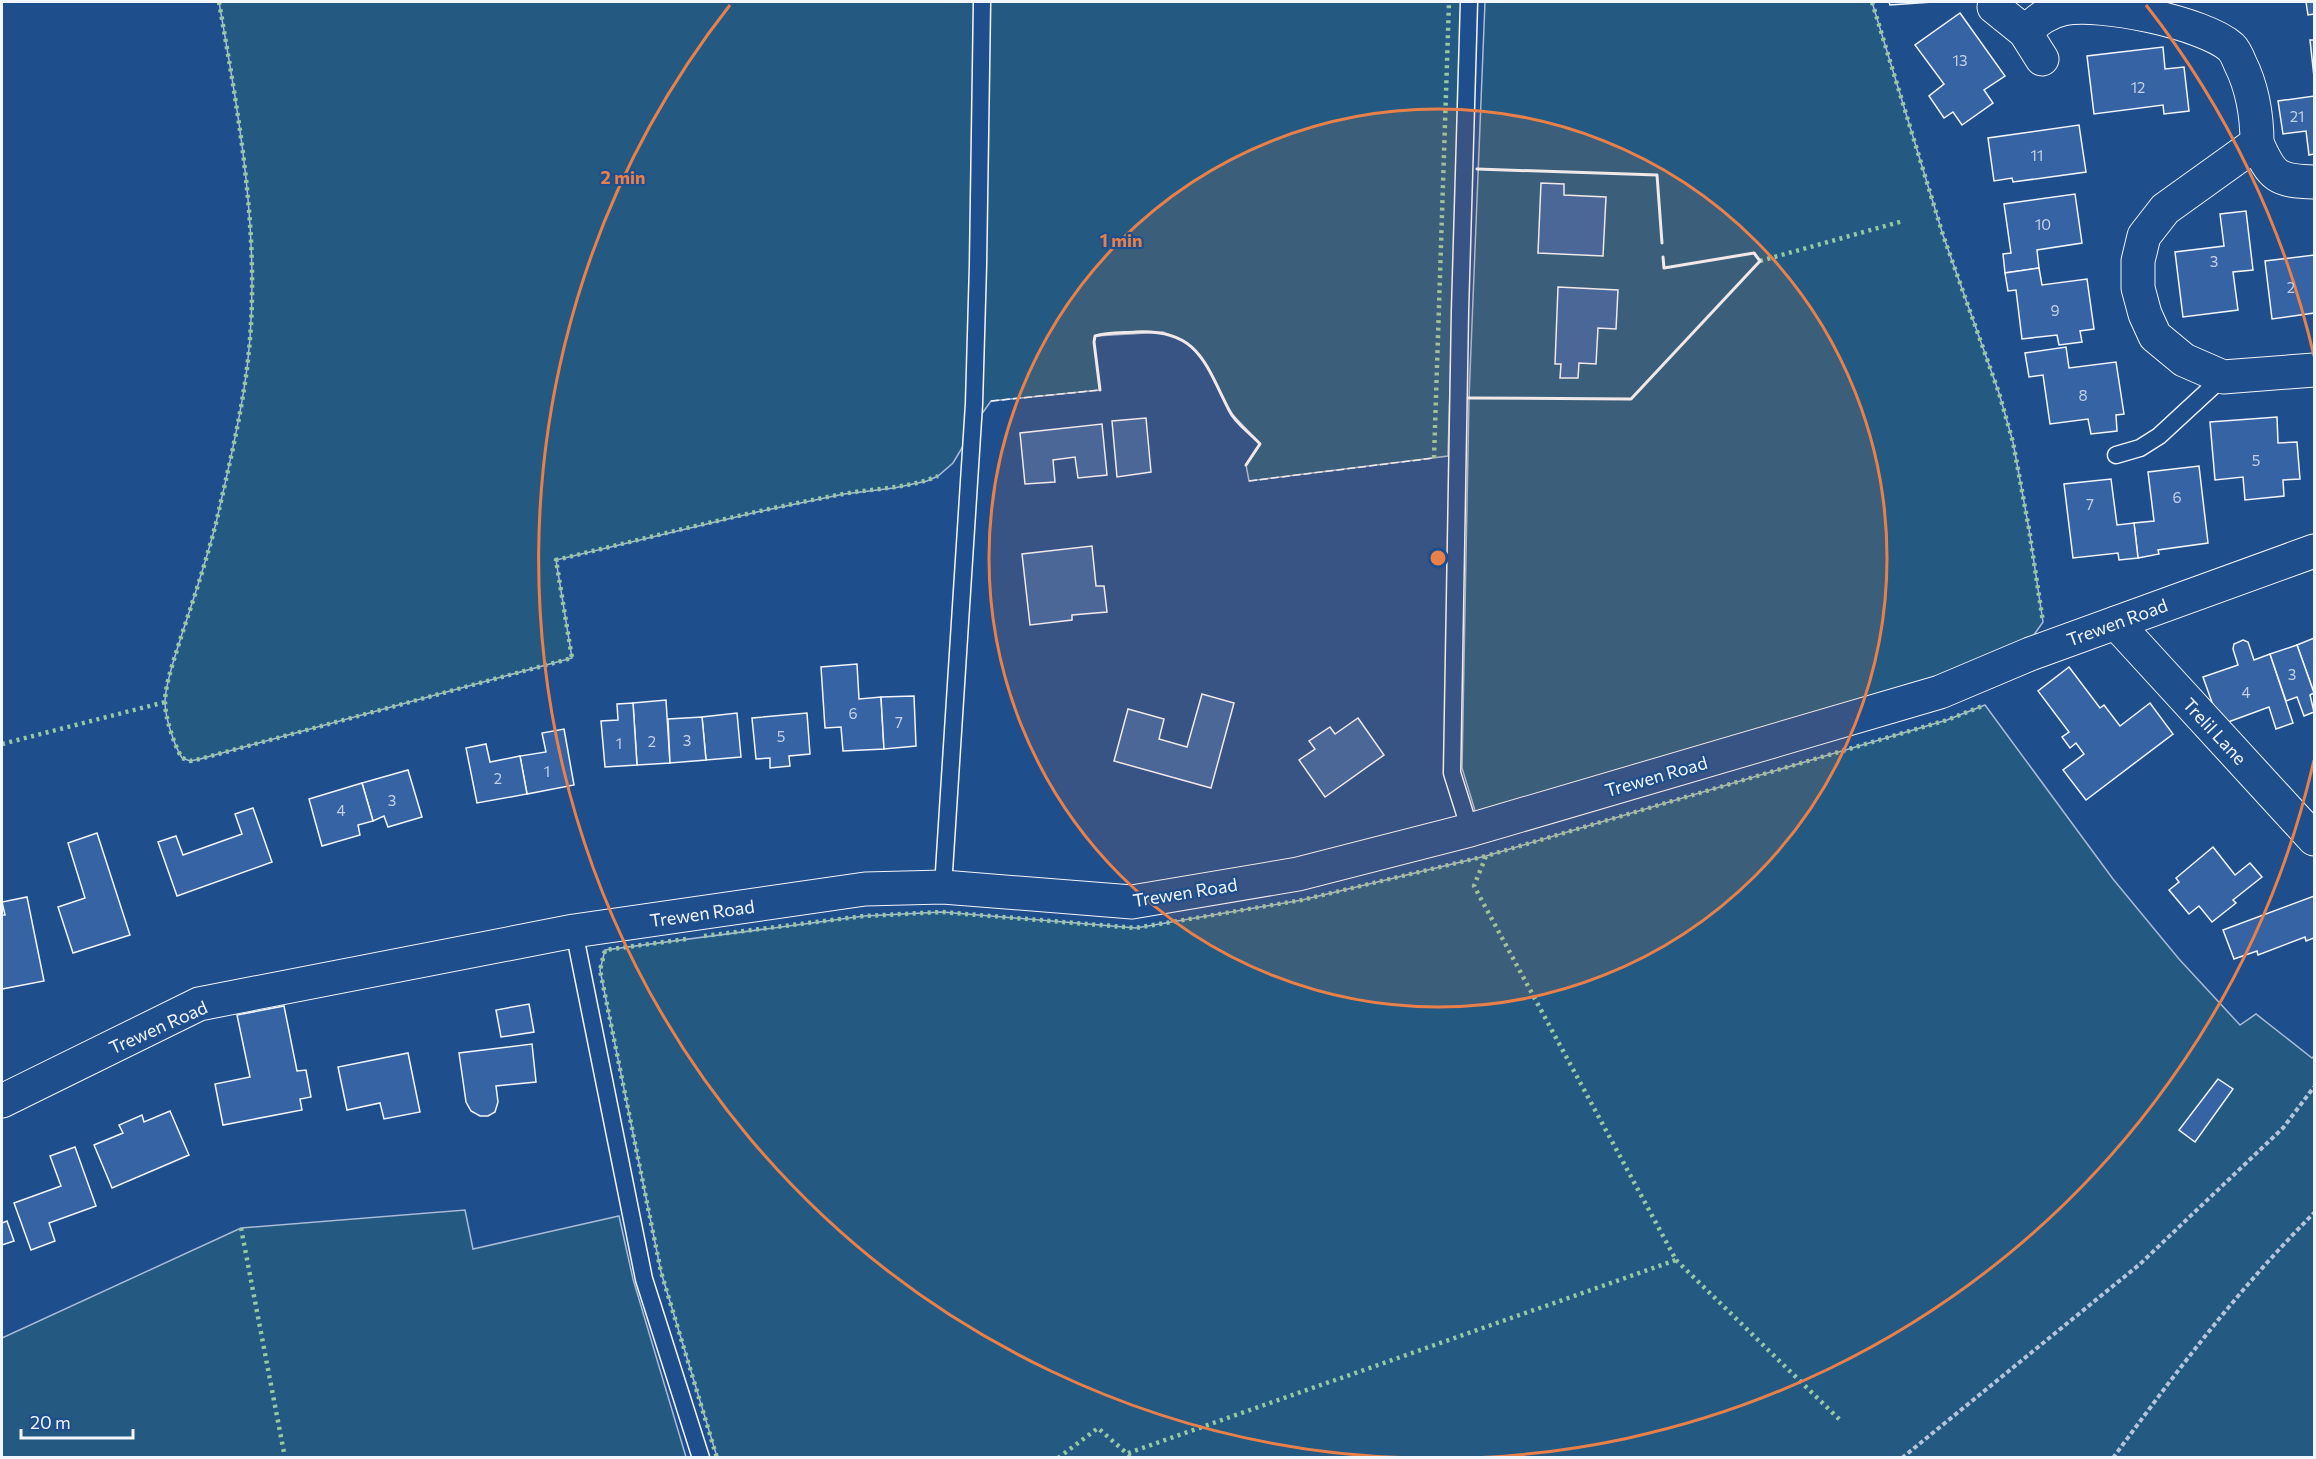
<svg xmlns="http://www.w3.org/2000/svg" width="2316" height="1459" font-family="Commissioner,sans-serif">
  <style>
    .green { fill: #245a82; stroke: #a8bbd7; stroke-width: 1.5 }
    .building { fill: #3563a3; stroke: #f2f6ff; stroke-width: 1.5 }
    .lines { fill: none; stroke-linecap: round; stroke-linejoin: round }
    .service-casing { stroke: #f2f6ff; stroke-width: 19 }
    .minor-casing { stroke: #f2f6ff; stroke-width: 35 }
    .tertiary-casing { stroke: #f2f6ff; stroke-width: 35 }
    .path { stroke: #b3c4dc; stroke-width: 4; stroke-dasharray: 4.5 3; stroke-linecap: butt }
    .service { stroke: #1f4e8c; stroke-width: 16 }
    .minor { stroke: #1f4e8c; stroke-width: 33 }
    .tertiary { stroke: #1f4e8c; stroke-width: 33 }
    .hedge { stroke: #97c8a6; stroke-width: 4.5; stroke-dasharray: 3 4.5; stroke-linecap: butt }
    .fence { stroke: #f2f6ff; stroke-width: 1.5; stroke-dasharray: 8 3; stroke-linecap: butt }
    .wall { stroke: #f2f6ff; stroke-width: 3 }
    .ring { fill: none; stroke: #ea8049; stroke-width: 3 }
    .labels { text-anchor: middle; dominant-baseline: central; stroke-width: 4.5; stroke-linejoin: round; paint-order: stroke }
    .number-label { font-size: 15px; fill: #c3d1e8 }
    .street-label { font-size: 18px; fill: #f2f6ff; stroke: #1f4e8c }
    .centre { fill: #ea8049; stroke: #1f4e8c; stroke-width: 3 }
    .ring-label { font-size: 18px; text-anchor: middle; font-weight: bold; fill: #ea8049; stroke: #1f4e8c; stroke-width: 4.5; stroke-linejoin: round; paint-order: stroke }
  </style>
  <rect width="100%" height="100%" fill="#1f4e8c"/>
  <!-- green -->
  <g class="green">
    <path d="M219 2H980L971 433 953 463 938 476 927 481 894 488 844 494 757 512 556 560 572 658 200 759 190 761 182 758C174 745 165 717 165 702 165 684 175 657 180 640 193 601 206 562 216 523 226 479 237 434 244 389 265 261 241 128 219 2Z"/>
    <path d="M988 2H1461L1448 456 1249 481 1246 465 1260 443 1229 411 1206 364 1191 346 1182 340 1163 332 1095 336 1094 342 1100 390 991 401 981 415Z"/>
    <path d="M1485 2H1872L1943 235 1999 393 2013 442 2029 529 2043 622 2017 659 1480 827 1462 768 1469 398Z"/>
    <path d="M1985 705 2113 879 2179 959 2240 1025 2256 1014 2312 1058 2314 1056V1457H717L661 1272 600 970 605 950 864 916 942 912 1136 928 1302 900 1486 856 1947 720Z"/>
    <path d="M465 1210 473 1249 619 1216 633 1279 686 1457H2V1338L241 1228Z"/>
  </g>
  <!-- building -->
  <g class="building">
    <path d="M1889 2H1933L1890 5Z"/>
    <path d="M2306 2H2314V14L2308 15Z"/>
    <path d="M1960 13 2005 76 1984 90 1993 103 1962 125 1953 112 1944 118 1929 96 1944 84 1915 45Z"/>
    <path d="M2310 40H2314V77Z"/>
    <path d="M2163 47 2165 69 2184 67 2189 111 2164 114 2163 105 2094 114 2087 56Z"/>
    <path d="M2314 96V154L2309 155 2306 131 2283 134 2278 101Z"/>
    <path d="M2079 125 2086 172 2013 182 2012 178 1994 181 1988 138Z"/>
    <path d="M1541 183 1564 184V195L1606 197 1603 256 1538 253Z"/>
    <path d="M2075 194 2082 243 2037 250 2039 268 2005 273 2003 254 2011 253 2004 204Z"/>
    <path d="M2246 211 2253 270 2233 272 2238 310 2183 317 2175 252 2224 246 2220 214Z"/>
    <path d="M2314 255V313L2272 319 2265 261Z"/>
    <path d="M2039 268 2042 285 2087 279 2094 329 2080 331 2082 342 2059 345 2057 335 2022 339 2016 290 2008 291 2005 273Z"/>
    <path d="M1558 287 1618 290 1616 329 1598 328 1596 364 1579 363 1578 378H1560L1561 364H1555Z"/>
    <path d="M2066 347 2069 368 2116 362 2124 414 2116 415 2117 431 2091 434 2088 419 2050 424 2043 375 2029 377 2025 353Z"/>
    <path d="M2277 417 2278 443 2297 442 2300 479 2283 480 2284 496 2245 500 2243 477 2215 480 2210 422Z"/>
    <path d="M1146 418 1151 472 1117 477 1112 421Z"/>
    <path d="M1102 424 1107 475 1078 478 1075 457 1053 460 1055 482 1025 484 1020 433Z"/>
    <path d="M2199 466 2208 543 2158 550 2159 554 2138 558 2134 523 2154 521 2148 472Z"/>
    <path d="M2111 479 2117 525 2134 523 2138 558 2119 560 2118 553 2073 558 2064 484Z"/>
    <path d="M1092 546 1096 586H1104L1107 612 1072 615V620L1030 625 1022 554Z"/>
    <path d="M2314 638V693L2297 645Z"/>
    <path d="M2243 640 2248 642 2254 660 2270 654 2293 723 2276 729 2269 707 2220 725 2203 677 2238 665 2233 649 2234 644Z"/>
    <path d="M2297 645 2314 693 2310 695 2314 712 2304 716 2297 697 2286 701 2270 654Z"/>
    <path d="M857 664 859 699 881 697 884 749 843 751 841 727 825 728 821 667Z"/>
    <path d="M2069 667 2100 708 2104 705 2120 726 2150 703 2173 734 2086 800 2063 770 2084 754 2076 743 2070 748 2062 737 2069 732 2038 691Z"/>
    <path d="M1202 694 1234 703 1211 788 1114 761 1128 709 1164 719 1159 739 1187 747Z"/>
    <path d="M914 696 916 746 884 749 881 697Z"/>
    <path d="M666 700 670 763 637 765 633 703Z"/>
    <path d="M633 703 637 765 605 767 601 721 618 720 617 704Z"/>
    <path d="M737 713 741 757 706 760 702 717Z"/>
    <path d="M807 713 810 754 789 756 790 766 770 768V758L756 759 752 718Z"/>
    <path d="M702 717 706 760 670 763 668 719Z"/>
    <path d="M1358 718 1384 755 1325 797 1299 760 1315 749 1309 741 1330 727 1335 734Z"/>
    <path d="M564 729 574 785 527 794 520 756 546 752 542 733Z"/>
    <path d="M486 744 490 762 520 756 527 794 477 803 466 748Z"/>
    <path d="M408 770 422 817 388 827 384 816 373 821 362 783Z"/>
    <path d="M362 783 373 821 358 825 360 835 322 846 309 799Z"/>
    <path d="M253 808 272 862 177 896 158 842 176 836 183 855 242 834 235 814Z"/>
    <path d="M97 833 130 935 73 953 58 907 85 898 68 843Z"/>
    <path d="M2213 847 2235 875 2250 863 2262 877 2233 900 2236 903 2212 922 2199 906 2189 914 2169 890 2179 882 2176 878Z"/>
    <path d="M2314 896V938L2306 941 2305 937 2258 955 2257 951 2234 959 2223 930Z"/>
    <path d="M27 897 44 981 2 989V915H5L2 902Z"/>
    <path d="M529 1004 534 1032 501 1037 496 1010Z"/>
    <path d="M284 1006 297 1071 306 1070 311 1097 300 1099 302 1110 223 1125 215 1084 250 1077 237 1015Z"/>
    <path d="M532 1044 536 1082 496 1086 498 1102 495 1112 488 1116H480L471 1111 466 1102 459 1053Z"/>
    <path d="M408 1053 420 1112 384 1119 380 1103 347 1110 338 1067Z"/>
    <path d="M2218 1079 2233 1089 2195 1142 2179 1130Z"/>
    <path d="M170 1111 189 1155 112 1188 94 1145 123 1133 119 1125 142 1115 144 1122Z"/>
    <path d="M75 1147 96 1206 49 1223 55 1241 31 1250 14 1203 61 1186 50 1156Z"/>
    <path d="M7 1221 14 1241 2 1245V1223Z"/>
  </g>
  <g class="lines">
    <!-- service casing -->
    <g class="service-casing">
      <g id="service">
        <path d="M1469 2 1460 311 1452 773 1470 830"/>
        <path d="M2116 455 2140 448 2159 436 2223 377"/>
        <path d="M943 887 974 404 978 265 982 2"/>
        <path d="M574 931 644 1279 701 1458"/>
      </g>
    </g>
    <!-- minor casing -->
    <g class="minor-casing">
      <g id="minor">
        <path d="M1994 7 2025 32 2042 59"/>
        <path d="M2025 32C2037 21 2047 12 2063 9 2099 1 2204 23 2231 47 2235 51 2238 58 2240 63 2253 89 2257 114 2257 143L2165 209 2144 236 2138 261V288L2145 314 2155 336 2184 360 2223 377 2314 370"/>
        <path d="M2257 143C2272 177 2277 181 2314 182"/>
        <path d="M2116 623 2314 839"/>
      </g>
    </g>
    <!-- tertiary casing -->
    <g class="tertiary-casing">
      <path id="tertiary" d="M2 1101 199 1004 574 931 865 889 943 887 1132 902 1298 874 1470 830 1940 692 2030 654 2314 551"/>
    </g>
    <!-- path -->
    <g class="path">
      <path d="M1902 1458 2140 1264 2283 1128 2314 1087"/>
      <path d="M2113 1458C2176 1372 2239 1288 2314 1213"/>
    </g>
    <!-- service -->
    <use href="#service" class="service"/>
    <!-- minor -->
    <use href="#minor" class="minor"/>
    <!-- tertiary -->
    <use href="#tertiary" class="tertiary"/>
    <!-- hedge -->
    <g class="hedge">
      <path d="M219 2C241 129 265 260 244 389 237 434 226 479 216 523 206 562 193 601 180 640 175 657 165 684 165 702 165 717 174 745 182 758L190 761 200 759 572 658 556 560C651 537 747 512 843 494 875 488 907 489 938 476"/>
      <path d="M1872 2 1943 235 1999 393 2013 442 2029 529 2043 622"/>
      <path d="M1760 261 1903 221"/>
      <path d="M1434 458 1449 2"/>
      <path d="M2 744 165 702"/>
      <path d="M704 936 864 916 942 912 1136 928 1302 900 1486 856"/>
      <path d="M686 939 605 950 600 970 661 1272 717 1458"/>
      <path d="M241 1228 285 1458"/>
      <path d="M1676 1260 1841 1421"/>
      <path d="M1128 1453 1676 1260 1474 886 1486 856 1947 720 1985 705"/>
      <path d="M1058 1458 1098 1428 1132 1458"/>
    </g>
    <!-- fence -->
    <g class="fence">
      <path d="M991 401 1100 390"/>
      <path d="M1249 481 1434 458"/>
    </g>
    <!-- wall -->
    <g class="wall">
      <path d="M1477 169 1657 175 1662 243"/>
      <path d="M1100 390 1094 342 1095 336C1108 332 1123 333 1136 332 1198 329 1205 363 1229 410 1235 423 1250 433 1260 444L1246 465"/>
      <path d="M1469 398 1631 399 1760 261 1754 253 1664 268 1663 257"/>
    </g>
  </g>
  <!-- distance rings -->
  <circle cx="1438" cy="558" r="449" fill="#ea8049" fill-opacity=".12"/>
  <g class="ring">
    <circle cx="1438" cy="558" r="449"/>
    <path d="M2314 760A899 899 0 1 1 730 5M2146 5A899 899 0 0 1 2314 356"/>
  </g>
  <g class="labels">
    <!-- number labels -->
    <g class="number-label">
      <text x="1960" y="60">13</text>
      <text x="2138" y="87">12</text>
      <text x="2297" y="116">21</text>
      <text x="2037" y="155">11</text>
      <text x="2043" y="224">10</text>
      <text x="2214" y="261">3</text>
      <text x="2291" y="287">2</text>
      <text x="2055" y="310">9</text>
      <text x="2083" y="395">8</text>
      <text x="2256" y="460">5</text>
      <text x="2177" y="497">6</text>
      <text x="2090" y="504">7</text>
      <text x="2292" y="674">3</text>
      <text x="2246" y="692">4</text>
      <text x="853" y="713">6</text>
      <text x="899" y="722">7</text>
      <text x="781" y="736">5</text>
      <text x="687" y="740">3</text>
      <text x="652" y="741">2</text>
      <text x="619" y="743">1</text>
      <text x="547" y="771">1</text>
      <text x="498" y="778">2</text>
      <text x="392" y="800">3</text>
      <text x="341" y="810">4</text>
    </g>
    <!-- street labels -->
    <g class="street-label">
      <text transform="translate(2117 622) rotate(-20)">Trewen Road</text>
      <text transform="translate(2215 731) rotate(47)">Trelil Lane</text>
      <text transform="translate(1656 776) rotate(-16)">Trewen Road</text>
      <text transform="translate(1185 892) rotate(-9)">Trewen Road</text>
      <text transform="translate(702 913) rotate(-8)">Trewen Road</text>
      <text transform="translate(158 1027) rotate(-24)">Trewen Road</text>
    </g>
  </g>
  <circle cx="1438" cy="558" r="9" class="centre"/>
  <g class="ring-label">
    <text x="623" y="184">2 min</text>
    <text x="1121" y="247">1 min</text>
  </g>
  <!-- border -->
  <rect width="2316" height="1459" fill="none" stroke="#f2f6ff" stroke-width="6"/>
  <!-- scale -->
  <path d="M21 1429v9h112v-9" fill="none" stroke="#f2f6ff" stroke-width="3"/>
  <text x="30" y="1429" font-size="18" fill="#f2f6ff" stroke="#1f4e8c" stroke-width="4.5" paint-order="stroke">20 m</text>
</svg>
